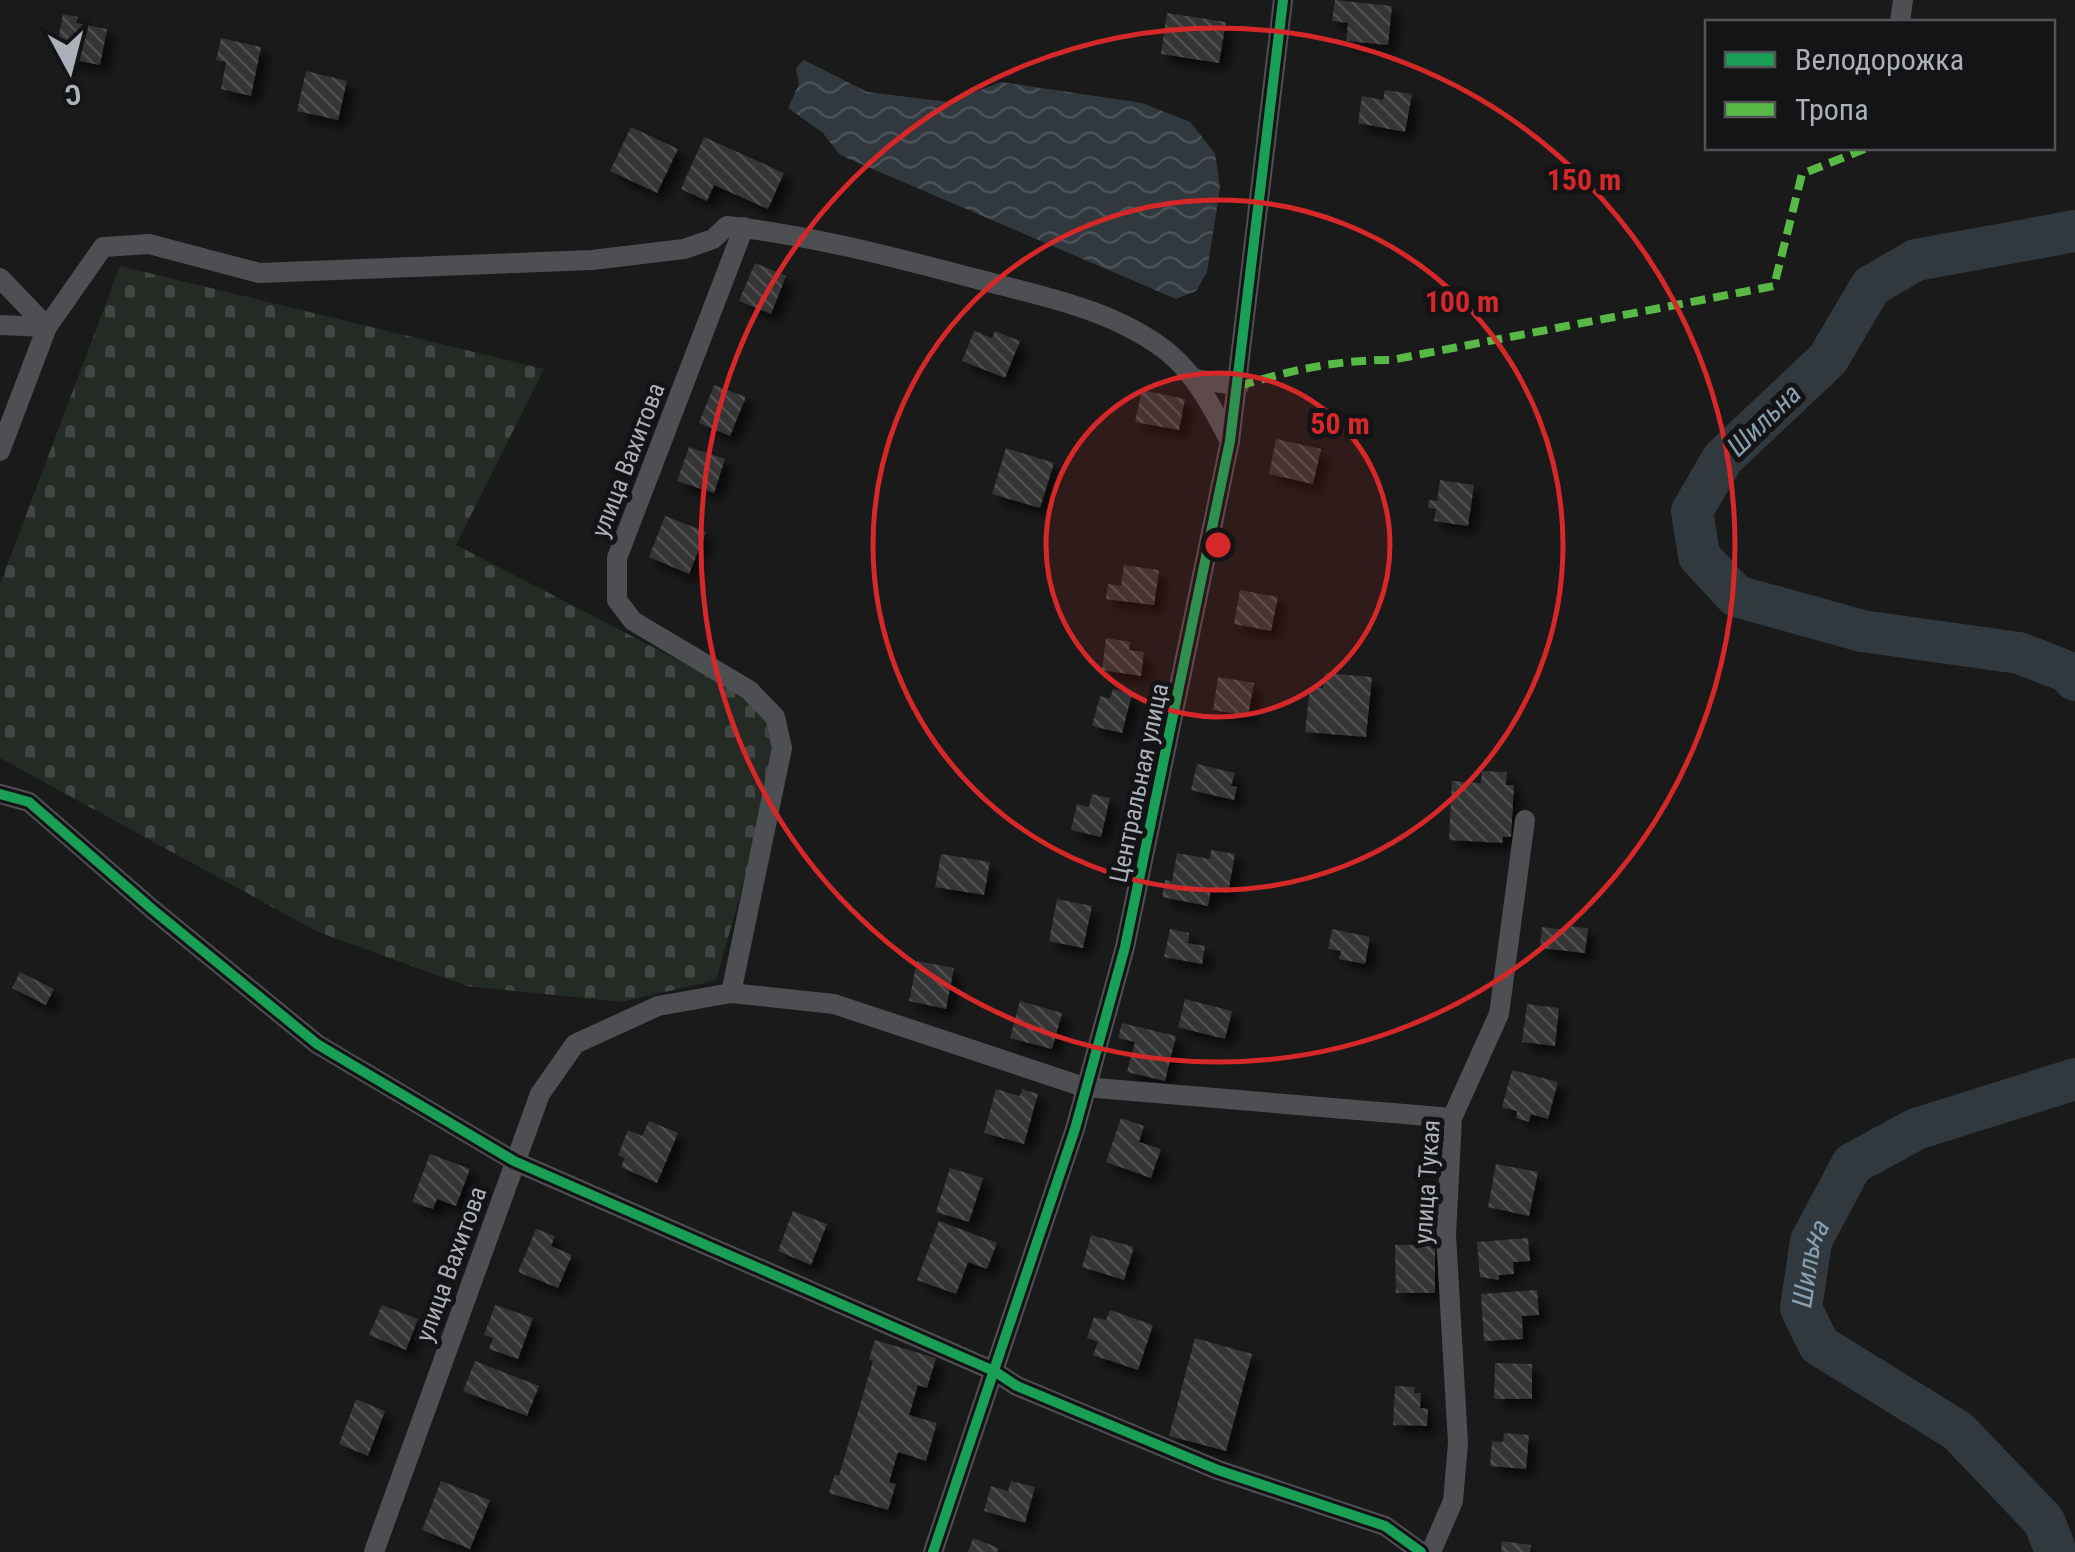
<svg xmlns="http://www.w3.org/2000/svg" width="2075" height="1552" font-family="'Roboto Condensed',sans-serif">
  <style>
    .cemetery { fill: url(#cemetery-stones) }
    .water { fill: url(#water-waves) }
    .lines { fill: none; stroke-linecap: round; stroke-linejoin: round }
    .river { stroke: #31393e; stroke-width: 42 }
    .building { fill: url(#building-back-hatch); filter: url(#shadow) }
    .street { stroke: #4e4f52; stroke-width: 20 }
    .quiet { stroke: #58b947; stroke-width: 8; stroke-dasharray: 15 8; stroke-linecap: butt }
    .cycleway-casing { stroke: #141416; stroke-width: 16 }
    .cycleway { stroke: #1a9f57; stroke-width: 10 }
    .ring { fill: none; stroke: #d62828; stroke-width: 5 }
    .labels { text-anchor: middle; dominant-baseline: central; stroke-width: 10; stroke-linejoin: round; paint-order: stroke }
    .street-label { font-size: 25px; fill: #acb1b9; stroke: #141416 }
    .water-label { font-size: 28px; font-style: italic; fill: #879fb0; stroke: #141416 }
    .centre { fill: #d62828; stroke: #141416; stroke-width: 5 }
    .ring-label { font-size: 30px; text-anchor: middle; font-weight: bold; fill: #d62828; stroke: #141416; stroke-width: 10; stroke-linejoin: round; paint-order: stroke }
  </style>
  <defs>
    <pattern id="cemetery-stones" width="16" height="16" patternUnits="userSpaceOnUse" patternTransform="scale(2.5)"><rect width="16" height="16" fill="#242a24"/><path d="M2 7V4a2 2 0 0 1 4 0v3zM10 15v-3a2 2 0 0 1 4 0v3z" fill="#414642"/></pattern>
    <pattern id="water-waves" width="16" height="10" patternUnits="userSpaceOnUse" patternTransform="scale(2.5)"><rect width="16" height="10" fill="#31393e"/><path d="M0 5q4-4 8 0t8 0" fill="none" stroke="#4c5358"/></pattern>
    <pattern id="building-back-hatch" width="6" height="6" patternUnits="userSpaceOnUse" patternTransform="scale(2.5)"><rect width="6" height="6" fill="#343435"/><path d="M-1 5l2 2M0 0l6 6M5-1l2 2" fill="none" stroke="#4f4f50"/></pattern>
    <filter id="shadow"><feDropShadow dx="8" dy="8" stdDeviation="5" flood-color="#0009"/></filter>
  </defs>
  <rect width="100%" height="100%" fill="#1a1a1a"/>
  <!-- cemetery -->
  <path class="cemetery" d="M120 266 544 369 456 545 736 690 765 720 772 748 750 860 716 980 622 1002 467 986 318 932 0 758V584Z"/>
  <!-- water -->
  <path class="water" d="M804 60 867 92 949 102 1001 82 1142 103 1190 122 1215 153 1220 188 1207 272 1196 291 1176 299 840 155 823 133 788 108 799 84 796 68Z"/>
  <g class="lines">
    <!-- river -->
    <g class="river">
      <path d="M2075 231 1916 260 1871 286 1828 359 1723 458 1692 511 1699 556 1736 596 1862 631 2019 653 2068 672 2075 680"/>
      <path id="s1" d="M2056 1552 2044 1521 1958 1431 1819 1345 1801 1308 1811 1241 1852 1164 1916 1129 2075 1079"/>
    </g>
  </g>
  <!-- building -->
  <g class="building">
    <path d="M1335 0 1392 6 1388 45 1346 41 1348 23 1332 21Z"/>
    <path d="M1167 13 1226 22 1219 63 1161 54Z"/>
    <path d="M63 14 78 17 76 23 107 29 100 65 63 58 65 47 57 45Z"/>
    <path d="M221 38 261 47 251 96 221 89 226 62 216 60Z"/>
    <path d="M306 71 347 81 338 120 297 111Z"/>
    <path d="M1385 90 1412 94 1405 132 1358 123 1362 96 1383 100Z"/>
    <path d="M631 127 678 149 657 193 610 171Z"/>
    <path d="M704 137 784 173 768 209 714 185 707 201 681 189Z"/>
    <path d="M755 263 786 276 771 314 739 301Z"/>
    <path d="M974 331 992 338 995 331 1020 341 1005 378 962 361Z"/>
    <path d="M714 385 746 397 730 436 699 423Z"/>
    <path d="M1142 390 1185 399 1179 430 1135 422Z"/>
    <path d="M1276 439 1321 449 1313 484 1269 474Z"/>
    <path d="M689 447 725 459 714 493 677 481Z"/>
    <path d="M1006 448 1054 463 1040 508 992 494Z"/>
    <path d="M1440 480 1474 485 1468 526 1434 521 1436 509 1428 508 1429 500 1437 501Z"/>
    <path d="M665 516 706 532 689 574 649 557Z"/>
    <path d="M1124 565 1159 570 1154 605 1106 599 1108 584 1121 586Z"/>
    <path d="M1240 590 1278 597 1271 631 1234 624Z"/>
    <path d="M1106 638 1130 642 1129 650 1144 652 1141 676 1102 670Z"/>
    <path d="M1325 673 1372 677 1366 737 1305 732 1310 687 1323 688Z"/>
    <path d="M1218 677 1254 683 1248 716 1213 710Z"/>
    <path d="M1113 689 1132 694 1122 733 1092 726 1100 696 1110 699Z"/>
    <path d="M1197 764 1235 773 1231 786 1237 787 1234 800 1191 790Z"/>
    <path d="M1482 771 1507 772 1506 785H1514L1511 837H1503L1502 843 1449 840 1452 781 1481 783Z"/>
    <path d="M1092 794 1110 798 1101 837 1071 830 1077 804 1089 807Z"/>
    <path d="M1211 850 1235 854 1228 893 1211 890 1208 906 1162 897 1165 880 1172 881 1177 853 1210 859Z"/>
    <path d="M941 854 990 862 984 895 935 887Z"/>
    <path d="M1057 899 1092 906 1083 948 1049 941Z"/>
    <path d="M1565 926 1588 928 1585 953 1540 948 1542 927 1564 930Z"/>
    <path d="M1170 929 1189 933 1188 943 1205 946 1202 964 1164 957Z"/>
    <path d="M1332 929 1370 937 1365 964 1339 959 1341 951 1328 949Z"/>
    <path d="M917 961 954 968 946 1009 909 1001Z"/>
    <path d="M20 972 54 989 46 1005 12 988Z"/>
    <path d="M1185 999 1232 1011 1225 1039 1178 1027Z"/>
    <path d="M1020 1001 1062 1013 1052 1049 1010 1038Z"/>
    <path d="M1527 1004 1559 1008 1555 1046 1522 1042Z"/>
    <path d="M1122 1023 1176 1036 1165 1081 1127 1072 1135 1042 1118 1038Z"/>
    <path d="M1512 1070 1558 1082 1548 1119 1531 1114 1529 1122 1516 1118 1517 1111 1502 1107Z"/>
    <path d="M996 1089 1020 1096 1022 1089 1038 1094 1024 1144 984 1133Z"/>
    <path d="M1121 1118 1144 1126 1139 1142 1161 1149 1151 1178 1106 1162Z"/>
    <path d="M649 1121 678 1133 657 1183 621 1167 625 1158 618 1155 628 1130 642 1136Z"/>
    <path d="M430 1154 470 1169 456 1206 437 1199 433 1209 412 1202Z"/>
    <path d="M1496 1164 1538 1172 1529 1216 1488 1207Z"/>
    <path d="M950 1168 983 1178 969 1222 936 1212Z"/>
    <path d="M793 1211 827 1224 811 1265 778 1251Z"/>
    <path d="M939 1221 997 1243 987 1269 968 1262 956 1294 917 1280Z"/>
    <path d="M536 1229 555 1236 551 1246 572 1255 558 1288 518 1272Z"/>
    <path d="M1091 1235 1134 1247 1124 1280 1082 1267Z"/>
    <path d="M1528 1238 1530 1261 1513 1262 1514 1274 1499 1275V1280L1480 1277 1477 1242Z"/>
    <path d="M1395 1245H1435V1293H1396Z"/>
    <path d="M1537 1290 1539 1315 1522 1316 1523 1339 1484 1341 1481 1294Z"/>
    <path d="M382 1305 418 1319 406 1350 369 1335Z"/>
    <path d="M495 1305 533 1318 518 1359 489 1349 493 1338 484 1335Z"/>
    <path d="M1110 1310 1153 1325 1138 1370 1093 1355 1098 1342 1087 1338 1094 1317 1106 1320Z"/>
    <path d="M1195 1338 1252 1354 1226 1451 1169 1436Z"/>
    <path d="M875 1340 936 1358 927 1388 918 1385 909 1415 937 1423 926 1461 898 1452 889 1482 896 1484 888 1510 829 1493 835 1474 839 1476 873 1361 869 1359Z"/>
    <path d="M475 1361 539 1386 527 1416 463 1391Z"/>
    <path d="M1495 1363 1532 1364V1399H1494Z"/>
    <path d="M1395 1386 1415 1387 1414 1393H1421L1420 1408 1428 1409 1427 1426 1393 1425Z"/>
    <path d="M356 1399 385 1411 368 1456 339 1444Z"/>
    <path d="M1504 1433 1529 1435 1526 1469 1490 1466 1492 1441 1503 1442Z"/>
    <path d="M441 1481 490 1500 470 1549 422 1530Z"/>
    <path d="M1011 1481 1035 1487 1025 1523 984 1511 991 1486 1008 1491Z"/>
    <path d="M973 1538 999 1548 997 1552H968Z"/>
    <path d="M1502 1541 1531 1545 1530 1552H1501Z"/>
  </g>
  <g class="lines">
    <!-- street -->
    <g class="street">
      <path d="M1900 22 1903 0"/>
      <path d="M0 278 47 327 0 451"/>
      <path d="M0 325 47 327 103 247 149 244 259 273 592 260 684 249 713 239 727 226C810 235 893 257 973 278 1040 296 1115 309 1170 354 1198 378 1213 409 1230 441"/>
      <path d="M1196 379 1239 386"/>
      <path d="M0 794 29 802 152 909 317 1044 514 1161 994 1371 1017 1386 1218 1470 1385 1526 1421 1552"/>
      <path d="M731 993 782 748 775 717 749 690 633 621 617 600V558L744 227"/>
      <path d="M374 1552 540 1094 575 1044 658 1006 731 993 834 1004 1084 1087 1452 1118"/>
      <path d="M933 1552 1075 1129 1125 947 1230 441 1283 0"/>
      <path d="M1431 1552 1453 1501 1458 1443 1446 1235 1452 1118 1499 1014 1525 820"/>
    </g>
    <!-- quiet -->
    <path class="quiet" d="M1239 386C1292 370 1335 360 1391 360L1774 286 1802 174 1867 148"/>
    <!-- cycleway casing -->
    <g class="cycleway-casing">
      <g id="cycleway">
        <path d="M0 794 29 802 152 909 317 1044 514 1161 994 1371 1017 1386 1218 1470 1385 1526 1421 1552"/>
        <path d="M933 1552 1075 1129 1125 947 1230 441 1283 0"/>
      </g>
    </g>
    <!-- cycleway -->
    <use href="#cycleway" class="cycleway"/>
  </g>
  <!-- distance rings -->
  <circle cx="1218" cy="545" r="172" fill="#d62828" fill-opacity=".12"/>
  <g class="ring">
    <circle cx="1218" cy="545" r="172"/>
    <circle cx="1218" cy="545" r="345"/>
    <circle cx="1218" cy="545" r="517"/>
  </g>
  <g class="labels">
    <!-- street labels -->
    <g class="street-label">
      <text transform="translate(628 460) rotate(-69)">улица Вахитова</text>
      <text transform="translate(1139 783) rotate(-78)">Центральная улица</text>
      <text transform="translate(1427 1182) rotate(-86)">улица Тукая</text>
      <text transform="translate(451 1264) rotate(-70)">улица Вахитова</text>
    </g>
    <!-- water labels -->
    <g class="water-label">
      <text transform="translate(1764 420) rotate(-44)">Шильна</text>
      <text stroke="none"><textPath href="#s1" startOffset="408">Шильна</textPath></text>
    </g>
  </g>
  <circle cx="1218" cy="545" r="15" class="centre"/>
  <g class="ring-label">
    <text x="1584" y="190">150 m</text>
    <text x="1462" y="312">100 m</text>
    <text x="1340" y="434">50 m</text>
  </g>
  <!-- legend -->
  <rect x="1705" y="20" width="350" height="130" fill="#141416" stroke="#515357" stroke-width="2.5"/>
  <rect x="1725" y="52" width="50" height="15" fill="#1a9f57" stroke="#515357" stroke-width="2.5"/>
  <text x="1795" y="70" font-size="30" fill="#acb1b9">Велодорожка</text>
  <rect x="1725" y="102" width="50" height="15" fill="#58b947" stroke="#515357" stroke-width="2.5"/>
  <text x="1795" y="120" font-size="30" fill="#acb1b9">Тропа</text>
  <!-- north arrow -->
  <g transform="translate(70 70) rotate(173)" stroke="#141416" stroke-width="8" paint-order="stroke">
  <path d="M0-8L18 38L0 25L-18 38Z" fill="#acb1b9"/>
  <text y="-15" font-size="28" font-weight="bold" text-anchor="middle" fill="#acb1b9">С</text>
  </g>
</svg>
